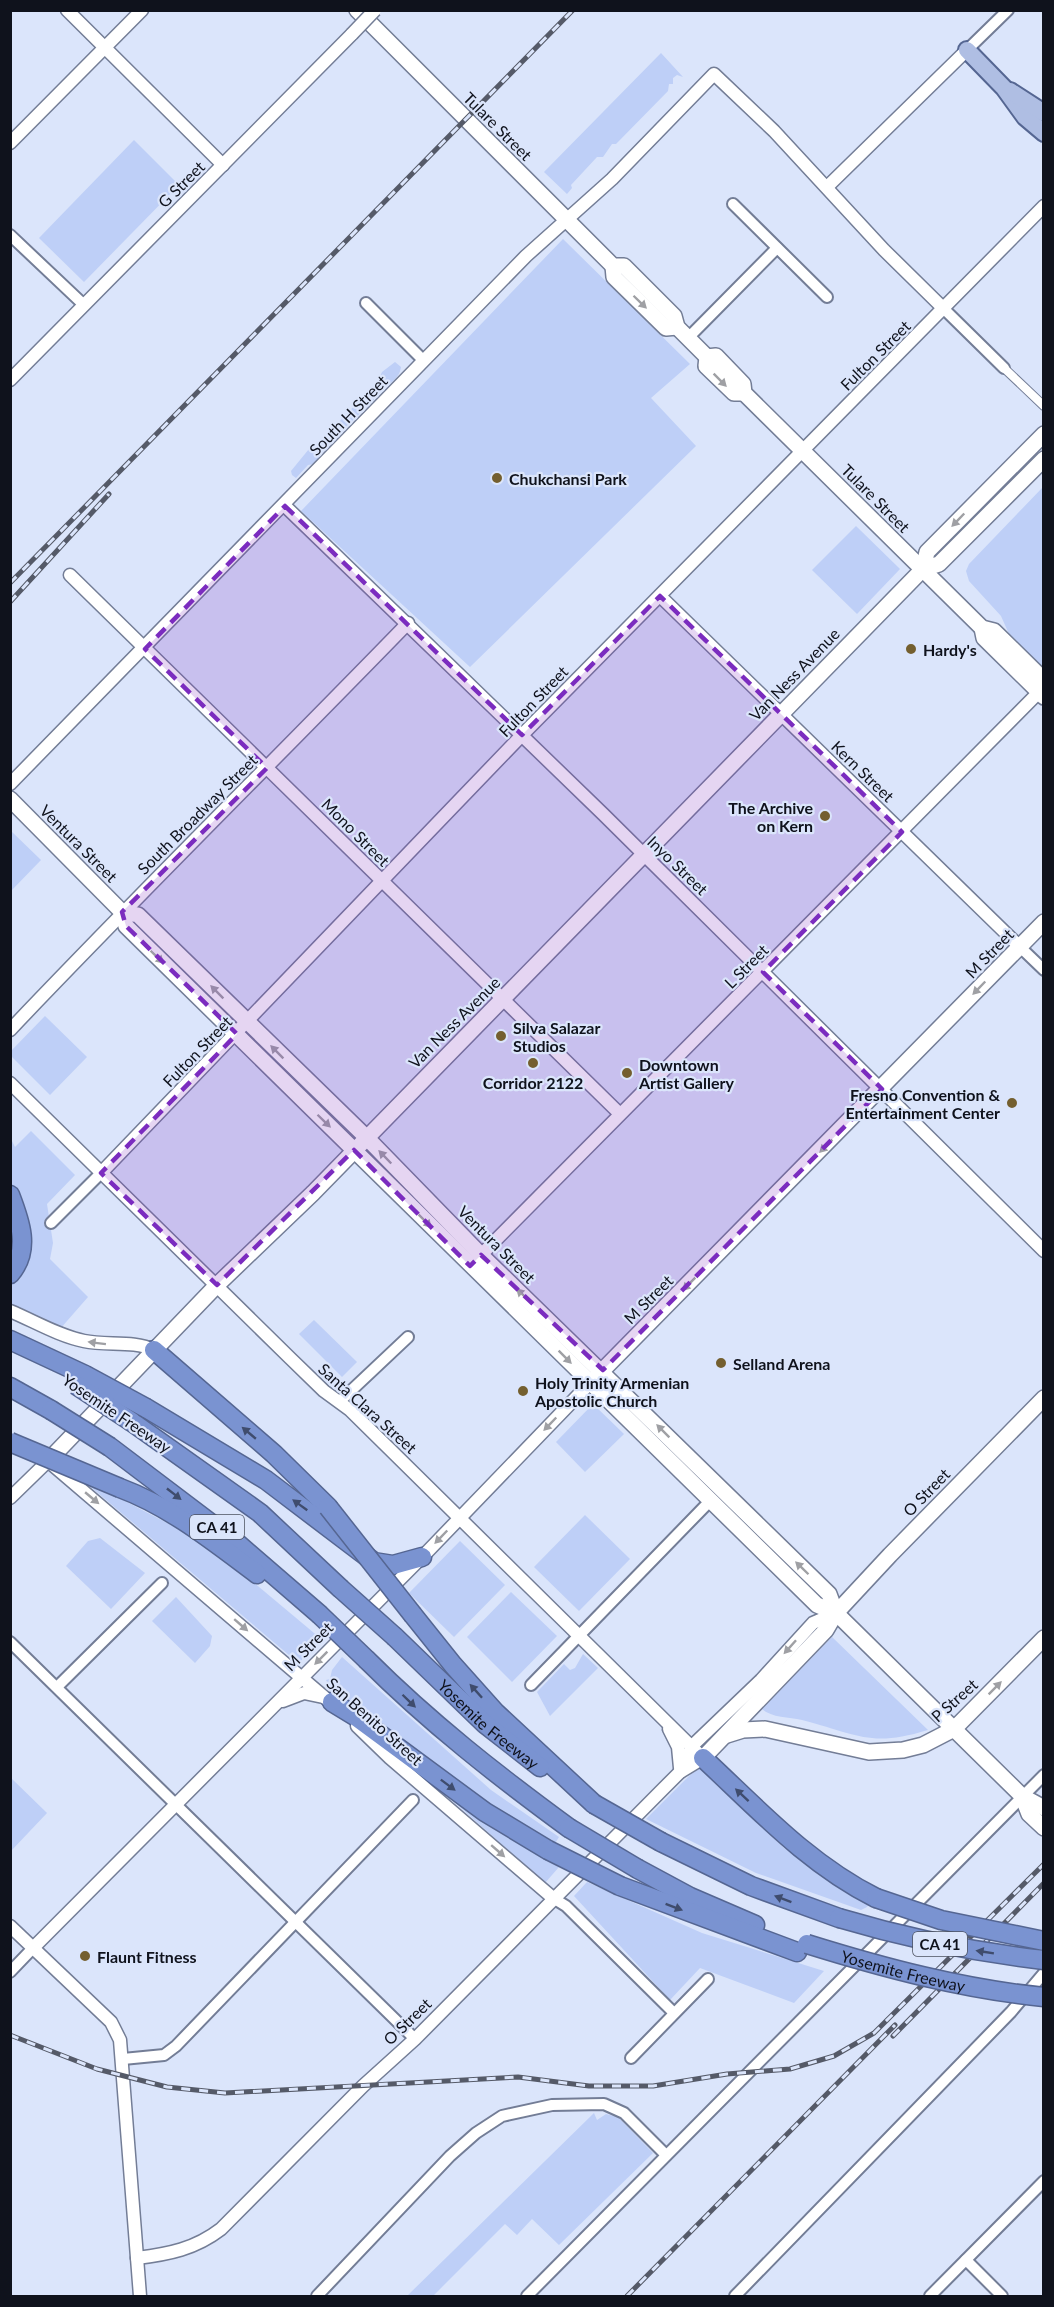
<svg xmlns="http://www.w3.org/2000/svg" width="1054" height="2307" font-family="Lato,sans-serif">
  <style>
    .green { fill: #becff7 }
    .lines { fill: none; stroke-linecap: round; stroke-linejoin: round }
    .pedestrian-casing { stroke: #737d96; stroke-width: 10 }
    .minor-casing { stroke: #737d96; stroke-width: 14 }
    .tertiary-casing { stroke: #737d96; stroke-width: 15 }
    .secondary-casing { stroke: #737d96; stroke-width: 18 }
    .primary-casing { stroke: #556692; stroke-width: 20 }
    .motorway-casing { stroke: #556692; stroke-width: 21 }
    .pedestrian { stroke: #fff; stroke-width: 8 }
    .minor { stroke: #fff; stroke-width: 10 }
    .tertiary { stroke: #fff; stroke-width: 12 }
    .secondary { stroke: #fff; stroke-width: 15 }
    .primary { stroke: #afbee3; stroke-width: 16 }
    .motorway { stroke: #7a93d1; stroke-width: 18 }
    .rail-casing { stroke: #555a68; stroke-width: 5 }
    .rail { stroke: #dbe5fb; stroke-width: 3; stroke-dasharray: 9; stroke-linecap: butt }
    .tertiary-bridge-casing { stroke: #737d96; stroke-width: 15; stroke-linecap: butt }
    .motorway-bridge-casing { stroke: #556692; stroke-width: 21; stroke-linecap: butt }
    .tertiary-bridge { stroke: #fff; stroke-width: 12 }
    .motorway-bridge { stroke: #7a93d1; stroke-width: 18 }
    .oneway { fill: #9fa0a4 }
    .oneway2 { fill: #3f4c6d }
    .marked { fill: #7b2cbf; fill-opacity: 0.2; stroke: #7b2cbf; stroke-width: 4.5; stroke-dasharray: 12 8; stroke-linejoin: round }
    .poi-dot { fill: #745f2f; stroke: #dbe5fb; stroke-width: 2 }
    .labels { text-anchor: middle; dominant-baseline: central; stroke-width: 4.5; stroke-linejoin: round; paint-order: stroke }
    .shield { fill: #dbe5fb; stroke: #4c515f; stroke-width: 1.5 }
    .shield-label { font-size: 15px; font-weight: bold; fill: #0f121c }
    .street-label { font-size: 16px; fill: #0f121c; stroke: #dbe5fb }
    .poi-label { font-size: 16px; font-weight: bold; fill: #0f121c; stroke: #dbe5fb; text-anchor: start }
  </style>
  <rect width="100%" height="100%" fill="#dbe5fb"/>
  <!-- green -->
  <g class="green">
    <path d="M661 53 683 77 677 75 673 78V84H669L668 91 616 144H612L603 157H597L571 185 572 188 567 194 544 172Z"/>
    <path d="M134 140 179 185 84 282 39 238Z"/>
    <path d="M563 239 690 364 651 398 696 446 470 667 301 511Z"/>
    <path d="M395 362 401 367C399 382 383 387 373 395L374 400 330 442 314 464 308 465 296 478 292 475 291 471 309 449 317 445 378 381 382 372Z"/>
    <path d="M1043 487V668L1009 634 1001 616 969 581 966 571 969 564Z"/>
    <path d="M856 526 900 569 857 614 812 570Z"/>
    <path d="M11 831 41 860 11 891H10Z"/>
    <path d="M45 1016 87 1057 50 1095 11 1056V1051Z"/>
    <path d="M31 1131 75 1175 47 1204 53 1243 50 1259 88 1297 60 1329 11 1304V1279L26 1221 11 1182 10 1137 15 1147Z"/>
    <path d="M314 1320 357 1362 342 1377 299 1334Z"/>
    <path d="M593 1404 624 1434 585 1472 556 1442Z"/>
    <path d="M79 1477 192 1536 241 1572 320 1638 300 1662 296 1661Z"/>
    <path d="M585 1515 630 1559 579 1611 534 1567Z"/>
    <path d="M100 1538 145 1573 111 1609 66 1566 88 1541Z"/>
    <path d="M460 1541 505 1585 454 1637 409 1593Z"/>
    <path d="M511 1592 557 1636 512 1682 467 1637Z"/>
    <path d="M176 1597 212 1636 210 1646 195 1663 152 1621Z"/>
    <path d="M832 1637 928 1730C870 1748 857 1734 802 1720 789 1717 772 1718 762 1709Z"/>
    <path d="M583 1654 598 1668 550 1716 537 1692 564 1664 570 1670 575 1668Z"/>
    <path d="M342 1657 491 1790 559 1837 554 1845 461 1788 333 1692 326 1680 330 1679 332 1670Z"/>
    <path d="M699 1766 784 1848 870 1902 867 1907 861 1910 756 1873 646 1819Z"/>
    <path d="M425 1776 476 1815 559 1867 545 1883Z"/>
    <path d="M10 1777 47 1813 11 1851H10Z"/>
    <path d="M587 1882 702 1933 824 1971 794 2003 700 1968 670 2000 574 1896Z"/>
    <path d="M594 2113 597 2120 606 2114 618 2117 653 2153 559 2245 532 2219 517 2235 505 2224 433 2296H407Z"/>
  </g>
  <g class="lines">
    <!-- pedestrian casing -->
    <g class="pedestrian-casing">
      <path id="pedestrian" d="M1004 368 1044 406"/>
    </g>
    <!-- minor casing -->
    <g class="minor-casing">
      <g id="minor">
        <path d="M967 50 1008 10"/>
        <path d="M733 204 827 297"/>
        <path d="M10 235 84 305"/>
        <path d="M366 303 423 360"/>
        <path d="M944 309 1004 368"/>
        <path d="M688 338 777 248"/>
        <path d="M1019 946 1044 970"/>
        <path d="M51 1223 101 1173"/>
        <path d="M339 1402 408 1337"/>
        <path d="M10 1642 415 2039"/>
        <path d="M531 1685 710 1501"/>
        <path d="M57 1687 162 1583"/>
        <path d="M553 1898 566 1906 674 2013"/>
        <path d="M10 1972 33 1948"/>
        <path d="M631 2058 708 1979"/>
        <path d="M123 2059 164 2055 176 2046 413 1800"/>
        <path d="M966 2260 1002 2296"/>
        <path d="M317 2296 450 2156 476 2133 502 2116 552 2105 604 2104 624 2113 666 2155"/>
        <path d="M527 2296 1044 1775"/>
        <path d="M735 2296 1011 2012 1044 1973"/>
        <path d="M930 2296 1044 2181"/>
      </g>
    </g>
    <!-- tertiary casing -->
    <g class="tertiary-casing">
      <g id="tertiary">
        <path d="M67 10 223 165"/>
        <path d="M10 143 142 10"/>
        <path d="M827 187 967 50"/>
        <path d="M10 380 352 34"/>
        <path d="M285 506 603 814 1044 1251"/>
        <path d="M70 575 619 1113"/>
        <path d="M660 596 1019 946"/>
        <path d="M10 784 526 256 612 179 714 74 774 131 884 250 944 309"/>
        <path d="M10 1030C141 892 276 759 408 623"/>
        <path d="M10 1083 290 1358 324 1391 350 1410 703 1758 680 1772 663 1789 415 2039 363 2086 221 2229C195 2249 169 2254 137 2258"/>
        <path d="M101 1173 522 735 1044 206"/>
        <path d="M475 1261 1044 687"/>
        <path d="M10 1311C34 1321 59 1336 84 1341 107 1346 133 1340 154 1350"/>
        <path d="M10 1498 48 1461 337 1708"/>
        <path d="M283 1701 304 1693 323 1697"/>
        <path d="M357 1726 390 1758 553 1898"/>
        <path d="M669 1729 678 1747 680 1768"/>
        <path d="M680 1772 692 1746 761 1680 813 1623 836 1613"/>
        <path d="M10 1926 111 2022 120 2040 140 2296"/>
        <path d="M33 1948 428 1551 590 1383"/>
      </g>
    </g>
    <!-- secondary casing -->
    <g class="secondary-casing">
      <g id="secondary">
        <path d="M357 10 613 266H624L674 316 677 327 707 357 716 356 743 384 744 393 982 628 994 631 1044 680"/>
        <path d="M613 266 614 277 666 328 677 327"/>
        <path d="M707 357 706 366 734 393H744"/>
        <path d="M923 569 927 552 1044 434"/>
        <path d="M982 628 984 638 1044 697"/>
        <path d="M10 799 122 912 126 926 817 1605 836 1613 1022 1796 1044 1808"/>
        <path d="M122 912 138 915 366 1137 481 1255 829 1594 836 1613"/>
        <path d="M597 1376 1044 922"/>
        <path d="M48 1461 217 1285 313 1193 923 569 939 564 1044 459"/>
        <path d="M727 1735 743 1730 765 1729 869 1752 903 1750 923 1745 954 1729 1044 1638"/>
        <path d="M703 1758 826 1630 836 1613 890 1555 1044 1398"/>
        <path d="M1022 1796 1029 1814 1044 1828"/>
      </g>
    </g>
    <!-- primary casing -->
    <g class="primary-casing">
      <g id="primary">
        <path d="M967 50 1004 88 1025 117 1044 133"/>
        <path d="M1010 91 1044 113"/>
      </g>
    </g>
    <!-- motorway casing -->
    <g class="motorway-casing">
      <g id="motorway">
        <path d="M10 1195C20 1221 31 1250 10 1274"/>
        <path d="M10 1340 85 1375"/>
        <path d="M154 1350 274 1454 328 1507"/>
        <path d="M10 1387 51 1410"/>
        <path d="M146 1408 266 1480 374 1562 393 1565 422 1557"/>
        <path d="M132 1422 260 1513 340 1588"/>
        <path d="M110 1447 238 1544 319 1614"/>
        <path d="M120 1488C171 1507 214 1542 257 1574"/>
        <path d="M413 1615 453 1665 495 1712 594 1804"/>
        <path id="s1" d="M395 1637 485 1724 540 1767"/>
        <path d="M367 1660C429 1722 498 1776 569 1828"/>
        <path d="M332 1702 355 1716 485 1812 548 1850"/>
        <path d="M703 1758C758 1809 808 1864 876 1898"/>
        <path d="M661 1842 751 1886 839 1918"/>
        <path d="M638 1869 690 1897 755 1925"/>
        <path d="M620 1886 797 1952"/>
      </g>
    </g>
    <!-- pedestrian -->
    <use href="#pedestrian" class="pedestrian"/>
    <!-- minor -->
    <use href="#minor" class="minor"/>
    <!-- tertiary -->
    <use href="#tertiary" class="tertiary"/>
    <!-- secondary -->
    <use href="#secondary" class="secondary"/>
    <!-- primary -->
    <use href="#primary" class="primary"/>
    <!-- motorway -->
    <use href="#motorway" class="motorway"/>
    <!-- rail casing -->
    <g class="rail-casing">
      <g id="rail">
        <path d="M10 583 573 10"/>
        <path d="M10 602 109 494"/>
        <path d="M10 2035 97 2069 167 2087 225 2093 518 2077 589 2086H653L727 2074 790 2069 834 2056 874 2033 1044 1864"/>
        <path d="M893 2036 1044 1883"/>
        <path d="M627 2296 895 2025"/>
      </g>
    </g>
    <!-- rail -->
    <use href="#rail" class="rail"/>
    <!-- tertiary-bridge casing -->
    <g class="tertiary-bridge-casing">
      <path id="tertiary-bridge" d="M352 34 375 10"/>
    </g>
    <!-- motorway-bridge casing -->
    <g class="motorway-bridge-casing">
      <g id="motorway-bridge">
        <path d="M85 1375 146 1408"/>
        <path d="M76 1385 132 1422"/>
        <path d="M51 1410 110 1447"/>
        <path d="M10 1442 120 1488"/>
        <path d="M328 1507 413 1615"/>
        <path d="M340 1588 395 1637"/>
        <path d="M319 1614 367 1660"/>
        <path d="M594 1804 661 1842"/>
        <path d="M569 1828 638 1869"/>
        <path d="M548 1850 620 1886"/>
        <path d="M876 1898 941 1920 1044 1941"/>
        <path d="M839 1918C906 1938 974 1952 1044 1960"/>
        <path id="s2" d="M807 1944C884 1968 963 1989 1044 1997"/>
      </g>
    </g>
    <!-- tertiary-bridge -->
    <use href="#tertiary-bridge" class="tertiary-bridge"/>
    <!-- motorway-bridge -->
    <use href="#motorway-bridge" class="motorway-bridge"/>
  </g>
  <!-- one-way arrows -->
  <defs><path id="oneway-solid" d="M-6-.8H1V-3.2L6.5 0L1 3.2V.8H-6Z" transform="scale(1.5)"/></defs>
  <g class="oneway">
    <use href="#oneway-solid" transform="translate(640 302) rotate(44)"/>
    <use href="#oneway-solid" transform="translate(720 380) rotate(45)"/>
    <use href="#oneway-solid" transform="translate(958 520) rotate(134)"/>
    <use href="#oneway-solid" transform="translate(157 957) rotate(44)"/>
    <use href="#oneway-solid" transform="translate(979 988) rotate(134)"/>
    <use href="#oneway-solid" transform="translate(217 992) rotate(-135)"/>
    <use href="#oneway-solid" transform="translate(277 1052) rotate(-135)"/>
    <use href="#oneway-solid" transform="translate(324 1121) rotate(44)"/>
    <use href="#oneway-solid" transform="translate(826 1146) rotate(135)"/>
    <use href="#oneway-solid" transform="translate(385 1157) rotate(-134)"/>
    <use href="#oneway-solid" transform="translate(425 1221) rotate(45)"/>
    <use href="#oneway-solid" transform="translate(689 1284) rotate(135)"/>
    <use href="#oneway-solid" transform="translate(523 1295) rotate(-136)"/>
    <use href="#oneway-solid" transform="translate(97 1343) rotate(-173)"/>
    <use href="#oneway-solid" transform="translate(565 1357) rotate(45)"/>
    <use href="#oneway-solid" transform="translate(550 1424) rotate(134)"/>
    <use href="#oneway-solid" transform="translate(663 1431) rotate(-135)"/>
    <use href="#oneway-solid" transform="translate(92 1498) rotate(40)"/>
    <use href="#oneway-solid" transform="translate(441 1537) rotate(134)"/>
    <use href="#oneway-solid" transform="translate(802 1568) rotate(-136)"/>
    <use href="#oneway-solid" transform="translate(241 1625) rotate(41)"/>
    <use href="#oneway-solid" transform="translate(790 1647) rotate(132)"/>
    <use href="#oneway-solid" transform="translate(321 1658) rotate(135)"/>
    <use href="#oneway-solid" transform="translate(995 1688) rotate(-45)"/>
    <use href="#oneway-solid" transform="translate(498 1851) rotate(41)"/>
  </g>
  <g class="oneway2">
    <use href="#oneway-solid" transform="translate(249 1433) rotate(-140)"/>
    <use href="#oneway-solid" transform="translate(174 1494) rotate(38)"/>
    <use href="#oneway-solid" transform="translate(300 1505) rotate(-144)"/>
    <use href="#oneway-solid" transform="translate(476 1691) rotate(-132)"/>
    <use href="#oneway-solid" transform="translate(409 1701) rotate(44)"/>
    <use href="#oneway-solid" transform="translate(448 1785) rotate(37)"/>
    <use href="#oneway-solid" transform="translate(742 1795) rotate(-137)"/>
    <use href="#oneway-solid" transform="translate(783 1899) rotate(-159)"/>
    <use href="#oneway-solid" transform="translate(674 1907) rotate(21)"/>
    <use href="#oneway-solid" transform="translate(985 1952) rotate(-171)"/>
  </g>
  <!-- marked area -->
  <path class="marked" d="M285 506 522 735 660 596 902 832 763 972 882 1089 603 1370 481 1255 470 1266 354 1150 217 1285 101 1173 237 1034 126 926 122 912 267 768 145 649Z"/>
  <!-- markers -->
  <g class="poi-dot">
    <circle cx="497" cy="478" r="6"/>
    <circle cx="911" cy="649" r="6"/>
    <circle cx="825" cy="816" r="6"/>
    <circle cx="501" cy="1036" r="6"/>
    <circle cx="533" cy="1063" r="6"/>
    <circle cx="627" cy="1073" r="6"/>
    <circle cx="1012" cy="1103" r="6"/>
    <circle cx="721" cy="1363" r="6"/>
    <circle cx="523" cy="1391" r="6"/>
    <circle cx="85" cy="1956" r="6"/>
  </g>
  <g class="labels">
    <!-- shield labels -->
    <g class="shield">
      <rect x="190" y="1515" width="54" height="24" rx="4.5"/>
      <rect x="913" y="1932" width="54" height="24" rx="4.5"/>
    </g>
    <g class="shield-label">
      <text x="217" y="1527">CA 41</text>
      <text x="940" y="1944">CA 41</text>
    </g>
    <!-- street labels -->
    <g class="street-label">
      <text transform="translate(498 126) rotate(45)">Tulare Street</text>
      <text transform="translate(181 184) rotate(-45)">G Street</text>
      <text transform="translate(875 355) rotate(-45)">Fulton Street</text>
      <text transform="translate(348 415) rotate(-46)">South H Street</text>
      <text transform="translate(876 498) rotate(45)">Tulare Street</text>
      <text transform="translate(794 674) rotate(-46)">Van Ness Avenue</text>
      <text transform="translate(533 701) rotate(-46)">Fulton Street</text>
      <text transform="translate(863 771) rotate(44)">Kern Street</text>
      <text transform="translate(197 814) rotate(-45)">South Broadway Street</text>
      <text transform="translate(356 832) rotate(45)">Mono Street</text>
      <text transform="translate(79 843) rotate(45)">Ventura Street</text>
      <text transform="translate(678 865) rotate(44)">Inyo Street</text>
      <text transform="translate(989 953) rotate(-46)">M Street</text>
      <text transform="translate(746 966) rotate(-45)">L Street</text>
      <text transform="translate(454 1022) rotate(-45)">Van Ness Avenue</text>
      <text transform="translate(197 1051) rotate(-46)">Fulton Street</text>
      <text transform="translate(497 1244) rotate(45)">Ventura Street</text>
      <text transform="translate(648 1299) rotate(-45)">M Street</text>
      <text transform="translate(368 1408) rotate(42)">Santa Clara Street</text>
      <text transform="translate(117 1413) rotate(34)">Yosemite Freeway</text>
      <text transform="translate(926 1492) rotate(-46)">O Street</text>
      <text transform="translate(308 1646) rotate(-45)">M Street</text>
      <text transform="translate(954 1700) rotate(-42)">P Street</text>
      <text transform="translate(375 1721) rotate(42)">San Benito Street</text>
      <text stroke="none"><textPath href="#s1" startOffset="128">Yosemite Freeway</textPath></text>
      <text stroke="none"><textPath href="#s2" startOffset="100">Yosemite Freeway</textPath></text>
      <text transform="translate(407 2021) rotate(-44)">O Street</text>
    </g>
    <!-- poi labels -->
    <g class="poi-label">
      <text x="509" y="478">Chukchansi Park</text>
      <text x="923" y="649">Hardy's</text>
      <text x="813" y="807" text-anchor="end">The Archive<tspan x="813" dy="18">on Kern</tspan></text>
      <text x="513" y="1027">Silva Salazar<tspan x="513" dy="18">Studios</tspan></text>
      <text x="639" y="1064">Downtown<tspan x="639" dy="18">Artist Gallery</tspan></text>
      <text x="533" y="1082" text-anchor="middle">Corridor 2122</text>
      <text x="1000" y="1094" text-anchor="end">Fresno Convention &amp;<tspan x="1000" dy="18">Entertainment Center</tspan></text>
      <text x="733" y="1363">Selland Arena</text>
      <text x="535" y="1382">Holy Trinity Armenian<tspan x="535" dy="18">Apostolic Church</tspan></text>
      <text x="97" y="1956">Flaunt Fitness</text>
    </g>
  </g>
  <!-- border -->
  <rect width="1054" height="2307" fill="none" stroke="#0f121c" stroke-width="24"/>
</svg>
